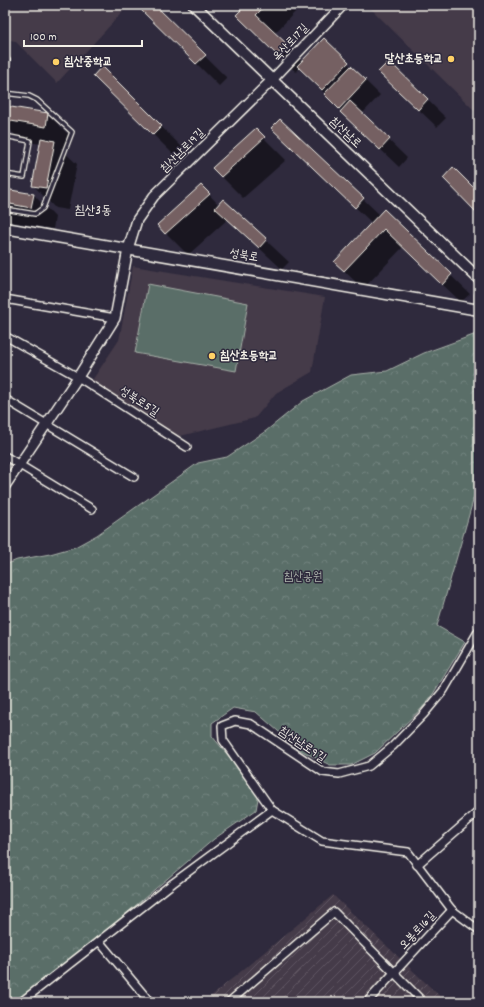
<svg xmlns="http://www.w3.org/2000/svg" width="484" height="1007" font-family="Dekko,'Poor Story',sans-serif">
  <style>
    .built { fill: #443a48 }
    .industrial { fill: url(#industrial-furrows) }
    .park { fill: url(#park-crowns); stroke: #a7b0a8 }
    .pitch { fill: #5a6e68; stroke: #a7b0a8 }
    .shadow { fill: #0007 }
    .building { fill: #756162; stroke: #f4f1e8 }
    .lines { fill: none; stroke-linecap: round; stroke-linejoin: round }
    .service-casing { stroke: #f4f1e8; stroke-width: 6 }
    .minor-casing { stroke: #f4f1e8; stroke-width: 10 }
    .tertiary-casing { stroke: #f4f1e8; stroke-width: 12 }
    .secondary-casing { stroke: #f4f1e8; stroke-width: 13 }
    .service { stroke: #2f2a3d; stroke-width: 3.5 }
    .minor { stroke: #2f2a3d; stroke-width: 7 }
    .tertiary { stroke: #2f2a3d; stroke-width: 9 }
    .secondary { stroke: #2f2a3d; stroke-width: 10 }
    .poi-dot { fill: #ffd166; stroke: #2f2a3d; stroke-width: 1.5 }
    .labels { text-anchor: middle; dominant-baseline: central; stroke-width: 3; stroke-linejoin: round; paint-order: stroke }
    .street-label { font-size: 12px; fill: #f4f1e8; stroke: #2f2a3d }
    .poi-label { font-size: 12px; font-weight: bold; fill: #f4f1e8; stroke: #2f2a3d; text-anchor: start }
    .park-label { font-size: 12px; fill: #afb6ae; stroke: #2f2a3d }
    .neighbourhood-label { font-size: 13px; fill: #f4f1e8; stroke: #2f2a3d }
  </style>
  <defs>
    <pattern id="industrial-furrows" width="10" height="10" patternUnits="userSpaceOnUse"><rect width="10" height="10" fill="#443a48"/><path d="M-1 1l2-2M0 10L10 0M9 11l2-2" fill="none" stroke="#605762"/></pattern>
    <pattern id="park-crowns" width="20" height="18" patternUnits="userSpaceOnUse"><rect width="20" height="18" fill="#5a6e68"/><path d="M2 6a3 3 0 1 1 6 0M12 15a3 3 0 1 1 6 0" fill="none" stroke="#72837e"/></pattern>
  </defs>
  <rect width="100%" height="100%" fill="#2f2a3d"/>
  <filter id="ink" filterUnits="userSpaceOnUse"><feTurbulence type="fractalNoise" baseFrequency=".025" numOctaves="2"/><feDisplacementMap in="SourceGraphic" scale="8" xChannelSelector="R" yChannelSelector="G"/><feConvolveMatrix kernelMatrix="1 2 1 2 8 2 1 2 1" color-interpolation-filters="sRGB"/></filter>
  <g filter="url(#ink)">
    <!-- built -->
    <g class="built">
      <path d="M5 5H129L57 83 15 41 5 39Z"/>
      <path d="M367 5H479L478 114Z"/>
      <path d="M133 266 325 297 312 372 276 393 255 418 176 437 91 382 119 340Z"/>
    </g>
    <!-- industrial -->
    <path class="industrial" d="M333 895 446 1002H204Z"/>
    <!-- park -->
    <path class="park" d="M479 333V480L437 626 465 642 433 694 424 706 375 753 351 765H330L300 750 256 712 233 708 212 723V736L259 793 256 810 214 839 49 979 15 1002H5V565L17 560 50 554 75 547 97 535 198 463 227 457 266 431 303 401 351 375 387 371 424 353Z"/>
    <!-- pitch -->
    <path class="pitch" d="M148 284 248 303 236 371 135 353Z"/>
    <!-- shadow -->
    <g class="shadow">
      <path d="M138 5H153L227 78 219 86Z"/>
      <path d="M239 5H292L297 10 274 34 303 62 324 40 380 95 362 114 407 158 399 167 360 130 300 68 296 72 256 34 243 10Z"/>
      <path d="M354 5H361L358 9Z"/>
      <path d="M389 62 446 118 437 127 398 90Z"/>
      <path d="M102 68 184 149 176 157 94 76Z"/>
      <path d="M5 107 48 114 70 136 68 149 60 148 77 164 68 210 55 208 33 185 41 144 21 141 5 125Z"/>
      <path d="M280 120 380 215 384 211 470 294 461 302 403 247 363 289 335 262 372 223 272 128Z"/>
      <path d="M256 130 286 160 243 198 221 176Z"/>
      <path d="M201 186 219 205 223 200 289 262 282 269 228 219 188 255 166 233 159 225Z"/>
      <path d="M5 190 33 194 55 217 53 229 6 221 5 220Z"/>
    </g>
    <!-- building -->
    <g class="building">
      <path d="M136 5H155L206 55 196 64Z"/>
      <path d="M246 5H266L256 15 287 44 277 55 236 15Z"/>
      <path d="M324 38 349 62 322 90 297 66Z"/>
      <path d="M389 61 428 99 418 110 378 72Z"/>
      <path d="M102 66 162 126 153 135 93 76Z"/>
      <path d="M351 66 366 80 339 109 324 94Z"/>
      <path d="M350 101 390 139 380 150 340 112Z"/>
      <path d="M5 106 48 113 46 127 5 120Z"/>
      <path d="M280 119 364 198 355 208 271 128Z"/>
      <path d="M256 128 265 137 221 177 212 168Z"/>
      <path d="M41 138 55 141 46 188 32 186Z"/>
      <path d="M453 167 479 193V215L443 178Z"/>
      <path d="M201 185 210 194 165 234 157 225Z"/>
      <path d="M5 189 34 194 31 208 5 203Z"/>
      <path d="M223 199 267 239 259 248 215 208Z"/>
      <path d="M384 209 452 274 442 285 384 229 344 271 334 262Z"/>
    </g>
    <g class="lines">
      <!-- service casing -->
      <g class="service-casing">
        <g id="service">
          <path d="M5 57 8 60 5 80"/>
          <path d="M5 93 29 96 37 100 72 132 43 208 35 214 5 209"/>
          <path d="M5 136 30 141 24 177 5 174"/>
          <path d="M477 309V295H479"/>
        </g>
      </g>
      <!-- minor casing -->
      <g class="minor-casing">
        <g id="minor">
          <path d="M5 299 115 318"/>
          <path d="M5 336 78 377 187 447"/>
          <path d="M5 399 134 477"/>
          <path d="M5 456 92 509"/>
          <path d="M479 630 444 690 424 714 393 746 369 766 339 774 323 772 251 724 235 721 222 726 223 740 272 810 322 841 408 852 452 910 479 930"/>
          <path d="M417 865 479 811"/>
          <path d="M99 941 150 1002"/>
          <path d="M21 1002 173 883 272 810"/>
          <path d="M229 1002 334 912 423 1002"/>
          <path d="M367 1002 452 910"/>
        </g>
      </g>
      <!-- tertiary casing -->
      <g class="tertiary-casing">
        <path id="tertiary" d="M5 486 78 377 115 318 128 249 137 220 154 196 272 80 343 5"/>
      </g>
      <!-- secondary casing -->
      <g class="secondary-casing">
        <g id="secondary">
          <path d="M194 5 479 279"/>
          <path d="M5 228 479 310"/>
        </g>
      </g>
      <!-- service -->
      <use href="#service" class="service"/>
      <!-- minor -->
      <use href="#minor" class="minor"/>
      <!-- tertiary -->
      <use href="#tertiary" class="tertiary"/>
      <!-- secondary -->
      <use href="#secondary" class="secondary"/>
    </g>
  </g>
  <!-- markers -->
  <g class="poi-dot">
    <circle cx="451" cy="59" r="4"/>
    <circle cx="56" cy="62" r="4"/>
    <circle cx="212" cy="356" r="4"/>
  </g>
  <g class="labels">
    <!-- street labels -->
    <g class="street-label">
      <text transform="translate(291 43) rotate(-47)">옥산로17길</text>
      <text transform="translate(345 133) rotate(44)">침산남로</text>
      <text transform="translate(183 151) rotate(-45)">침산남로19길</text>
      <text transform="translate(244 256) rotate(10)">성북로</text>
      <text transform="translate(139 402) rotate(33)">성북로5길</text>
      <text transform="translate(302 745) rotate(34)">침산남로9길</text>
      <text transform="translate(418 931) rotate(-47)">오봉로16길</text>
    </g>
    <!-- poi labels -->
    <g class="poi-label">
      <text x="443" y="59" text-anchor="end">달산초등학교</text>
      <text x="64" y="62">침산중학교</text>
      <text x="220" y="356">침산초등학교</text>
    </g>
    <!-- park labels -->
    <g class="park-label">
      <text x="303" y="577">침산공원</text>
    </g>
    <!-- neighbourhood labels -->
    <g class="neighbourhood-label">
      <text x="93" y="211">침산3동</text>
    </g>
  </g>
  <!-- margin -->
  <rect width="484" height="1007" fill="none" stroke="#2f2a3d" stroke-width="20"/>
  <rect x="10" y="10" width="464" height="987" fill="none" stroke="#f4f1e8" stroke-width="1.5" filter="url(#ink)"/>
  <!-- scale -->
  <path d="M24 40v6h118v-6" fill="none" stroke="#f4f1e8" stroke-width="2"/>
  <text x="30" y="40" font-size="12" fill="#f4f1e8" stroke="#2f2a3d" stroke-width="3" paint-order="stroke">100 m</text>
</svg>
